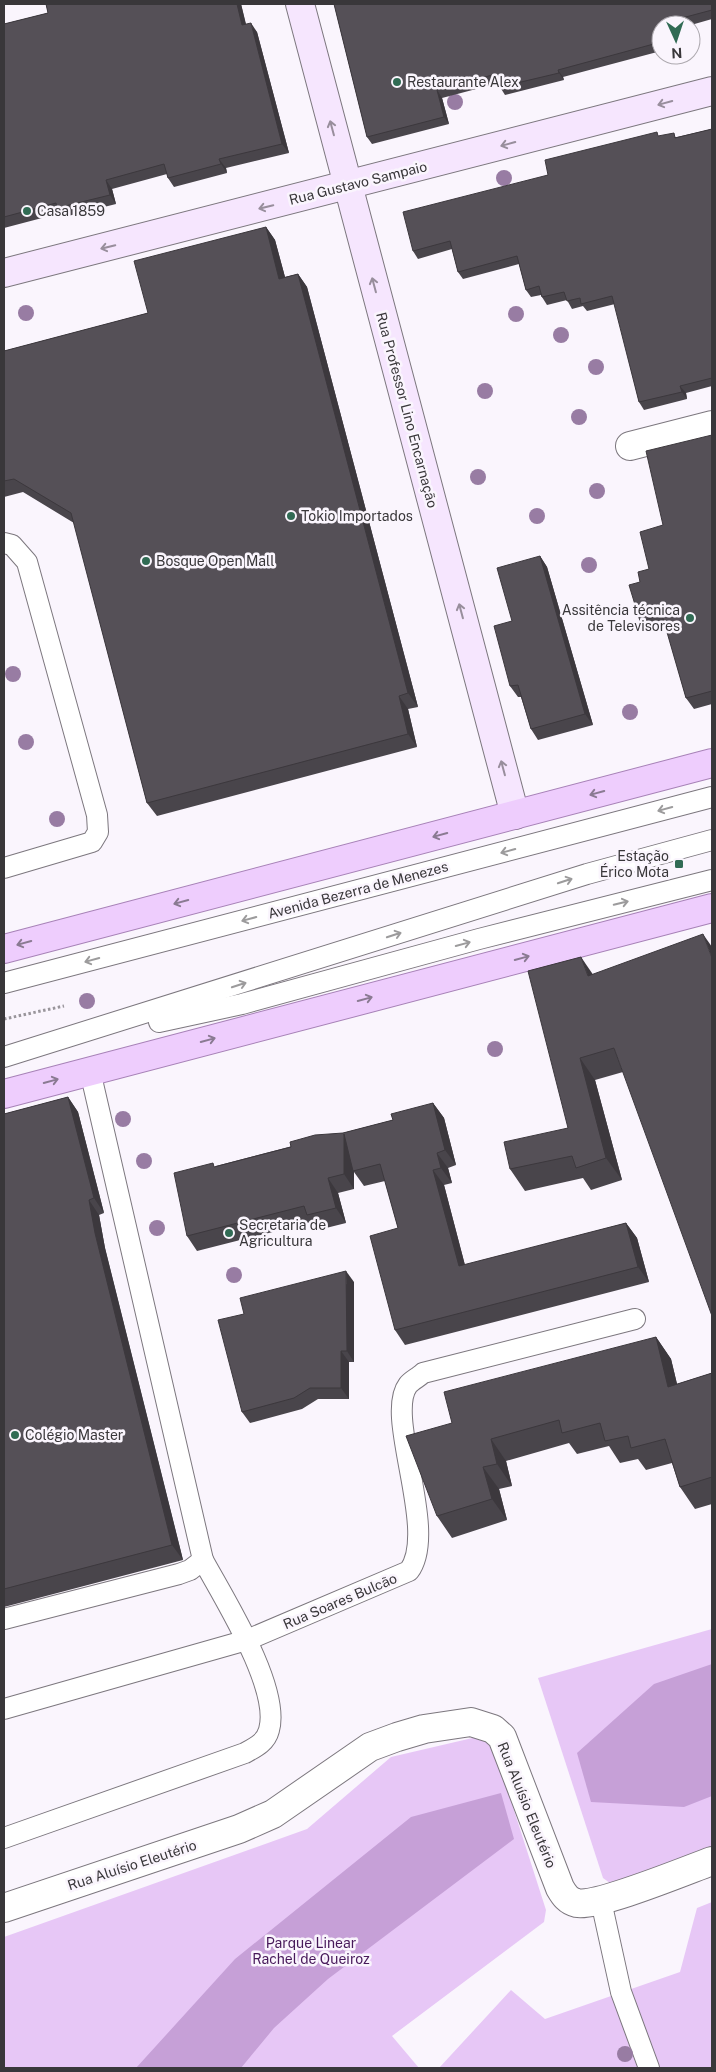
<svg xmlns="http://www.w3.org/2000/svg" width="716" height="2072" font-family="'Public Sans',sans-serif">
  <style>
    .green { fill: #e7c7f6 }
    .water { fill: #c6a0d7 }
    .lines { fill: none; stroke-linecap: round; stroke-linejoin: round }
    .lane-casing { stroke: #7c777e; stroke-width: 22 }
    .street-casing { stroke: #7c777e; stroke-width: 30 }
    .secondary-casing { stroke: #7c777e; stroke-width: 30 }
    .primary-casing { stroke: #a782b7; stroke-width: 30 }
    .path { stroke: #99959b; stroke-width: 3; stroke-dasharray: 2.5 2.5; stroke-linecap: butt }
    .lane { stroke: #fff; stroke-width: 20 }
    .street { stroke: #fff; stroke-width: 28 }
    .secondary { stroke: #f6e6fe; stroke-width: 28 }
    .primary { stroke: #eecdfd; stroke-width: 28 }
    .tree { fill: #987ca3 }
    .wall { fill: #49454b }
    .shaded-wall { fill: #3c383d }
    .building { fill: #555057; stroke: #3c383d }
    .oneway { stroke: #988e9c }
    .oneway2 { stroke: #8a7a92 }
    .oneway3 { stroke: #9c9b9c }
    .poi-dot { fill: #316b54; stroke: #faf5fd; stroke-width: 2 }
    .labels { text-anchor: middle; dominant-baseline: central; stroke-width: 5; stroke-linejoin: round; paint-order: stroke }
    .poi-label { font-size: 14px; fill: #39373a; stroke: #faf5fd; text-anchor: start }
    .street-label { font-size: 14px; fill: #39373a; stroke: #faf5fd }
    .park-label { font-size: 14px; fill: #47195a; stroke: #faf5fd }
  </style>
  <rect width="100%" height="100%" fill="#faf5fd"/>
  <!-- green -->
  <g class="green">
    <path d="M712 1629V1850L623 1884 610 1883 603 1878 538 1678Z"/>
    <path d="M481 1736 494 1748 546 1910 544 1922 392 2036 419 2068H4V1937L307 1829 391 1757Z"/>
    <path d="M712 1902V2068H439L511 1990 545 2019 680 1972 697 1908Z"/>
  </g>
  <!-- water -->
  <g class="water">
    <path d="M712 1664V1796L684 1807 591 1802 577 1753 654 1684Z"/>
    <path d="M501 1793 514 1839 328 1979 274 2028 241 2068H136L235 1959 411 1817Z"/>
  </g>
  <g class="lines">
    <!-- lane casing -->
    <g class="lane-casing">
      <g id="lane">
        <path d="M4 543 12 545 27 562 97 815 98 832 92 842 4 868"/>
        <path d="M4 983 712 797"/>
        <path d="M159 1022 242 1004 479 939 712 880"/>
        <path d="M4 1057 587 874 712 840"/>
        <path d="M4 1619 179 1574 190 1570 203 1560 90 1071"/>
        <path d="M4 1709 247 1640 409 1571C439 1531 384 1416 408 1385 411 1381 419 1377 423 1373L635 1319"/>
        <path d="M4 1838 245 1753C256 1747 266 1742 269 1730 281 1688 223 1597 203 1560"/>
        <path d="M601 1901 621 1992 649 2068"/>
      </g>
    </g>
    <!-- street casing -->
    <g class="street-casing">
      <g id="street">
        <path d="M630 446 712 425"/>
        <path d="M4 1908 239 1829 273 1814 370 1747 397 1737 424 1729 471 1722 493 1729 502 1737 560 1888C564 1895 568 1901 577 1903 598 1907 687 1870 712 1861"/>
      </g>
    </g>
    <!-- secondary casing -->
    <g class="secondary-casing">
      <g id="secondary">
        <path d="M300 4 515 815"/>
        <path d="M4 273 712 91"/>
      </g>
    </g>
    <!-- primary casing -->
    <g class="primary-casing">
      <g id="primary">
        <path d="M4 949 712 763"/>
        <path d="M4 1094 712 908"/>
      </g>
    </g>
    <!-- path -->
    <path class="path" d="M4 1019 64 1006"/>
    <!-- lane -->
    <use href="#lane" class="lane"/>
    <!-- street -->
    <use href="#street" class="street"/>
    <!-- secondary -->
    <use href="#secondary" class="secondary"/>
    <!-- primary -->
    <use href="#primary" class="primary"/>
  </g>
  <!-- trees -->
  <g class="tree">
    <circle cx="455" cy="102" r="8"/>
    <circle cx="504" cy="178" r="8"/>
    <circle cx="26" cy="313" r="8"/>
    <circle cx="516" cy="314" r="8"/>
    <circle cx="561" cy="335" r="8"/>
    <circle cx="596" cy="367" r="8"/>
    <circle cx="485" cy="391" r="8"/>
    <circle cx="579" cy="417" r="8"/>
    <circle cx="478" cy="477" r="8"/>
    <circle cx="597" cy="491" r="8"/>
    <circle cx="537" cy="516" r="8"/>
    <circle cx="589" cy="565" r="8"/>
    <circle cx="13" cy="674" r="8"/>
    <circle cx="630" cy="712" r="8"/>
    <circle cx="26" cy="742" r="8"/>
    <circle cx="57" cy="819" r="8"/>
    <circle cx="87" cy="1001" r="8"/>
    <circle cx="495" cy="1049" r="8"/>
    <circle cx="123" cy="1119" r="8"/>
    <circle cx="144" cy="1161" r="8"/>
    <circle cx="157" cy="1228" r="8"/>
    <circle cx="234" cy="1275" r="8"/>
    <circle cx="625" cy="2054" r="8"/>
  </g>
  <!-- wall -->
  <g class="wall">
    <path d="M46 4H241L246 24 257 32 289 153 226 168 227 173 174 187 168 178 167 174 112 189 116 204 64 217 61 213 4 228V24L48 13Z"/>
    <path d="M334 4H712V19L691 25H661V51L563 77 564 80 505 95 500 87 499 83 442 98 449 124 372 144 367 137Z"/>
    <path d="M712 129V386L686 393 687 399 644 410 639 402 615 304 587 311 583 306 572 309 567 300 547 305 542 297 541 295 531 297 526 290 519 264 463 279 458 272 452 249 418 259 413 251 548 175 660 136 677 137Z"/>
    <path d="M266 227 275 240 285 277 298 274 307 287 418 707 408 709 417 747 157 816 147 803 74 523 23 492 4 497V351L148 313Z"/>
    <path d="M712 435V704L694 709 686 698 666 627 647 632 640 621V582L649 569 663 525Z"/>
    <path d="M540 556 547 567 593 725 538 740 531 729 521 697H518L510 686 512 621Z"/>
    <path d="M581 957 623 1072 595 1080 622 1180 591 1190 583 1178 525 1191 510 1169 568 1128Z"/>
    <path d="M68 1097 78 1112 104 1213 99 1215 105 1248 183 1560 4 1607V1114Z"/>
    <path d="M433 1103 444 1118 456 1165 448 1168 452 1183 444 1185 465 1265 626 1223 637 1238 649 1282 405 1345 395 1330 398 1228 385 1181 364 1186 354 1172V1189L338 1193 346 1223 318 1230 312 1222 197 1251 187 1236 216 1166 393 1120Z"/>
    <path d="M354 1282V1362H349V1399H318L302 1409 250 1423 242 1412 244 1314Z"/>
    <path d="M656 1337 671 1359 677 1384 712 1373V1504L695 1509 680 1487 672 1463 646 1470 638 1459 620 1463 609 1446 577 1454 569 1443 506 1461 512 1486 499 1489 507 1520 452 1538 437 1516 452 1423Z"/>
  </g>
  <!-- shaded-wall -->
  <g class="shaded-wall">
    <path d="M237 4H241L248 34 242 25Z"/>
    <path d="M251 23 257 32 289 153 282 144Z"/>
    <path d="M558 70 563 77 564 80 559 73Z"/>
    <path d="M437 90 442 98 449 124 444 117Z"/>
    <path d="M219 159 226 168 227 173 221 164Z"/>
    <path d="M106 180 112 189 116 204 110 195Z"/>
    <path d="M266 227 275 240 289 292 279 279Z"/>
    <path d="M298 274 307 287 418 707 408 693Z"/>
    <path d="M680 386 686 393 687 399 682 392Z"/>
    <path d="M540 556 547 567 593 725 585 714Z"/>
    <path d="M399 696 408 709 417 747 408 734Z"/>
    <path d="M703 934 712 947V958Z"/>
    <path d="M581 957 596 979 588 976Z"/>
    <path d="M580 1058 595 1080 622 1180 606 1158Z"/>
    <path d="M68 1097 78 1112 104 1213 94 1198Z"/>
    <path d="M433 1103 444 1118 456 1165 445 1150Z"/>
    <path d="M344 1134 354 1149V1189L344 1174Z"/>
    <path d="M437 1153 448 1168 452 1183 441 1168Z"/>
    <path d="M433 1170 444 1185 469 1281 459 1266Z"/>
    <path d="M328 1178 338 1193 346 1223 336 1208Z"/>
    <path d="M89 1200 99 1215 105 1248 183 1560 172 1545 95 1233Z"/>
    <path d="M626 1223 637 1238 649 1282 638 1267Z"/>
    <path d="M346 1271 354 1282V1362L347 1351Z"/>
    <path d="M656 1337 671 1359 683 1409 668 1387Z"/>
    <path d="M341 1351 349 1362V1399L341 1388Z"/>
    <path d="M491 1439 506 1461 512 1486 497 1464Z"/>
    <path d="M483 1467 499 1489 507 1520 492 1499Z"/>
  </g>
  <!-- building -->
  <g class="building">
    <path d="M46 4H237L242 25 251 23 282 144 219 159 221 164 168 178 164 164 106 180 110 195 57 208 56 203 4 217V24L48 13Z"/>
    <path d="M334 4H712V10L667 22 668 25H661V42L558 70 559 73 500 87 496 74 437 90 444 117 367 137Z"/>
    <path d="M712 129V378L680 386 682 392 639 402 612 296 581 304 580 298 567 301 564 292 542 297 539 286 526 290 517 256 458 272 450 241 413 251 403 212 548 175 545 160 657 132 658 136 674 133 675 138Z"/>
    <path d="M266 227 279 279 298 274 408 693 399 696 408 734 147 803 71 513 14 479 4 481V351L148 313 134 261Z"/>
    <path d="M712 435V691L686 698 662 615 640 621 629 585 640 582 638 572 649 569 640 532 663 525 646 451Z"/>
    <path d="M540 556 585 714 531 729 518 685 510 686 494 626 512 621 497 568Z"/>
    <path d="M703 934 712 958V1316L614 1048 580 1058 606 1158 576 1168 572 1156 510 1169 504 1142 568 1128 528 971 581 957 588 976Z"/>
    <path d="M68 1097 94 1198 89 1200 95 1233 172 1545 4 1589V1114Z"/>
    <path d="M433 1103 445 1150 437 1153 441 1168 433 1170 459 1266 626 1223 638 1267 395 1330 370 1236 398 1228 380 1164 353 1171 344 1134V1174L328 1178 336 1208 307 1215 304 1206 187 1236 174 1173 213 1163 214 1167 291 1147 290 1142 315 1135 343 1133 393 1120 391 1114Z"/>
    <path d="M346 1271 347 1351H341V1388H310L294 1398 242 1412 218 1320 244 1314 240 1298Z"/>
    <path d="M656 1337 668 1387 712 1373V1477L680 1487 665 1439 631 1448 628 1436 605 1441 600 1423 562 1433 559 1420 491 1439 497 1464 483 1467 492 1499 437 1516 406 1436 452 1423 444 1392Z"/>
  </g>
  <!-- one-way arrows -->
  <defs><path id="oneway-shaft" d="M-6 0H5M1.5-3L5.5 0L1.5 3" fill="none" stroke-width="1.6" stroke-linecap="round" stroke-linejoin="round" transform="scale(1.25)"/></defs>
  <g class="oneway">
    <use href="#oneway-shaft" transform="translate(665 103) rotate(165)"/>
    <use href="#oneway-shaft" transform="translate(332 128) rotate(-105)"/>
    <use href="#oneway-shaft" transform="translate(508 144) rotate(165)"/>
    <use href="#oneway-shaft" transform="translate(266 207) rotate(166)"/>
    <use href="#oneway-shaft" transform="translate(108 247) rotate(166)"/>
    <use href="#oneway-shaft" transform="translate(374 285) rotate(-105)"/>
    <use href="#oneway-shaft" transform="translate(461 611) rotate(-105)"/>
    <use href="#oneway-shaft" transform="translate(503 768) rotate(-105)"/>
  </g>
  <g class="oneway2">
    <use href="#oneway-shaft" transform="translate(597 793) rotate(165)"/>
    <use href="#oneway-shaft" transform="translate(440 835) rotate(165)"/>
    <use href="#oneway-shaft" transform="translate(181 902) rotate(165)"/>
    <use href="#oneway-shaft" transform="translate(24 943) rotate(165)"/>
    <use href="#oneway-shaft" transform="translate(522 958) rotate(-15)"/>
    <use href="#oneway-shaft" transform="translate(365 999) rotate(-15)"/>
    <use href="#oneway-shaft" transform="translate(208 1040) rotate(-15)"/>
    <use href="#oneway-shaft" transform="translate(51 1081) rotate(-15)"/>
  </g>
  <g class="oneway3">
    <use href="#oneway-shaft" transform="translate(665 809) rotate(165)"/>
    <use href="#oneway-shaft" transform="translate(508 851) rotate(165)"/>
    <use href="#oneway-shaft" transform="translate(565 881) rotate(-18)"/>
    <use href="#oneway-shaft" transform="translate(621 903) rotate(-14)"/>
    <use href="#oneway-shaft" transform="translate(249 919) rotate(165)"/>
    <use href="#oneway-shaft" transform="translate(394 935) rotate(-18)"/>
    <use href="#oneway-shaft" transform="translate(463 944) rotate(-15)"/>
    <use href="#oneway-shaft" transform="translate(92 960) rotate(165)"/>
    <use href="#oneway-shaft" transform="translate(239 985) rotate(-18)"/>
  </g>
  <!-- markers -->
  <g class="poi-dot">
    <circle cx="397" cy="82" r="5"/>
    <circle cx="27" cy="211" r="5"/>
    <circle cx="291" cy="516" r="5"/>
    <circle cx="146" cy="561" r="5"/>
    <circle cx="690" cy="618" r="5"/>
    <rect x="674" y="859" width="10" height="10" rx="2.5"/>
    <circle cx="229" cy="1233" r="5"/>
    <circle cx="15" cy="1435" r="5"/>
  </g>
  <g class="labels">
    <!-- poi labels -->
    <g class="poi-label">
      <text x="407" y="82">Restaurante Alex</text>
      <text x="37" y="211">Casa 1859</text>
      <text x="301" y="516">Tokio Importados</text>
      <text x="156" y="561">Bosque Open Mall</text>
      <text x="680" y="610" text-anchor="end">Assitência técnica<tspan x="680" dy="16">de Televisores</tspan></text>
      <text x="669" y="856" text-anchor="end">Estação<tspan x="669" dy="16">Érico Mota</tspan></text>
      <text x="239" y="1225">Secretaria de<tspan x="239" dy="16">Agricultura</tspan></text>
      <text x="25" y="1435">Colégio Master</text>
    </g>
    <!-- street labels -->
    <g class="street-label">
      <text transform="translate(358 183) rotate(-14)">Rua Gustavo Sampaio</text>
      <text transform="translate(407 410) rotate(75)">Rua Professor Lino Encarnação</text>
      <text transform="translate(358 890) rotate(-15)">Avenida Bezerra de Menezes</text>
      <text transform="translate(340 1601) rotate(-23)">Rua Soares Bulcão</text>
      <text transform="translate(527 1805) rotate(68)">Rua Aluísio Eleutério</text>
      <text transform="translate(132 1865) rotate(-18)">Rua Aluísio Eleutério</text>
    </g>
    <!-- park labels -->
    <g class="park-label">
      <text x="311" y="1943">Parque Linear<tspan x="311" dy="16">Rachel de Queiroz</tspan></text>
    </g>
  </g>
  <!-- border -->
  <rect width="716" height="2072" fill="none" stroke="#39373a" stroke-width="10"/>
  <!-- north arrow -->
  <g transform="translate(676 40) rotate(177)"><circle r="24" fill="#faf5fd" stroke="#ada9af"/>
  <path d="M0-4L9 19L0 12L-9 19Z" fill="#316b54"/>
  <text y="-8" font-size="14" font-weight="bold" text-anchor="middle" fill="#39373a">N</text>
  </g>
</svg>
